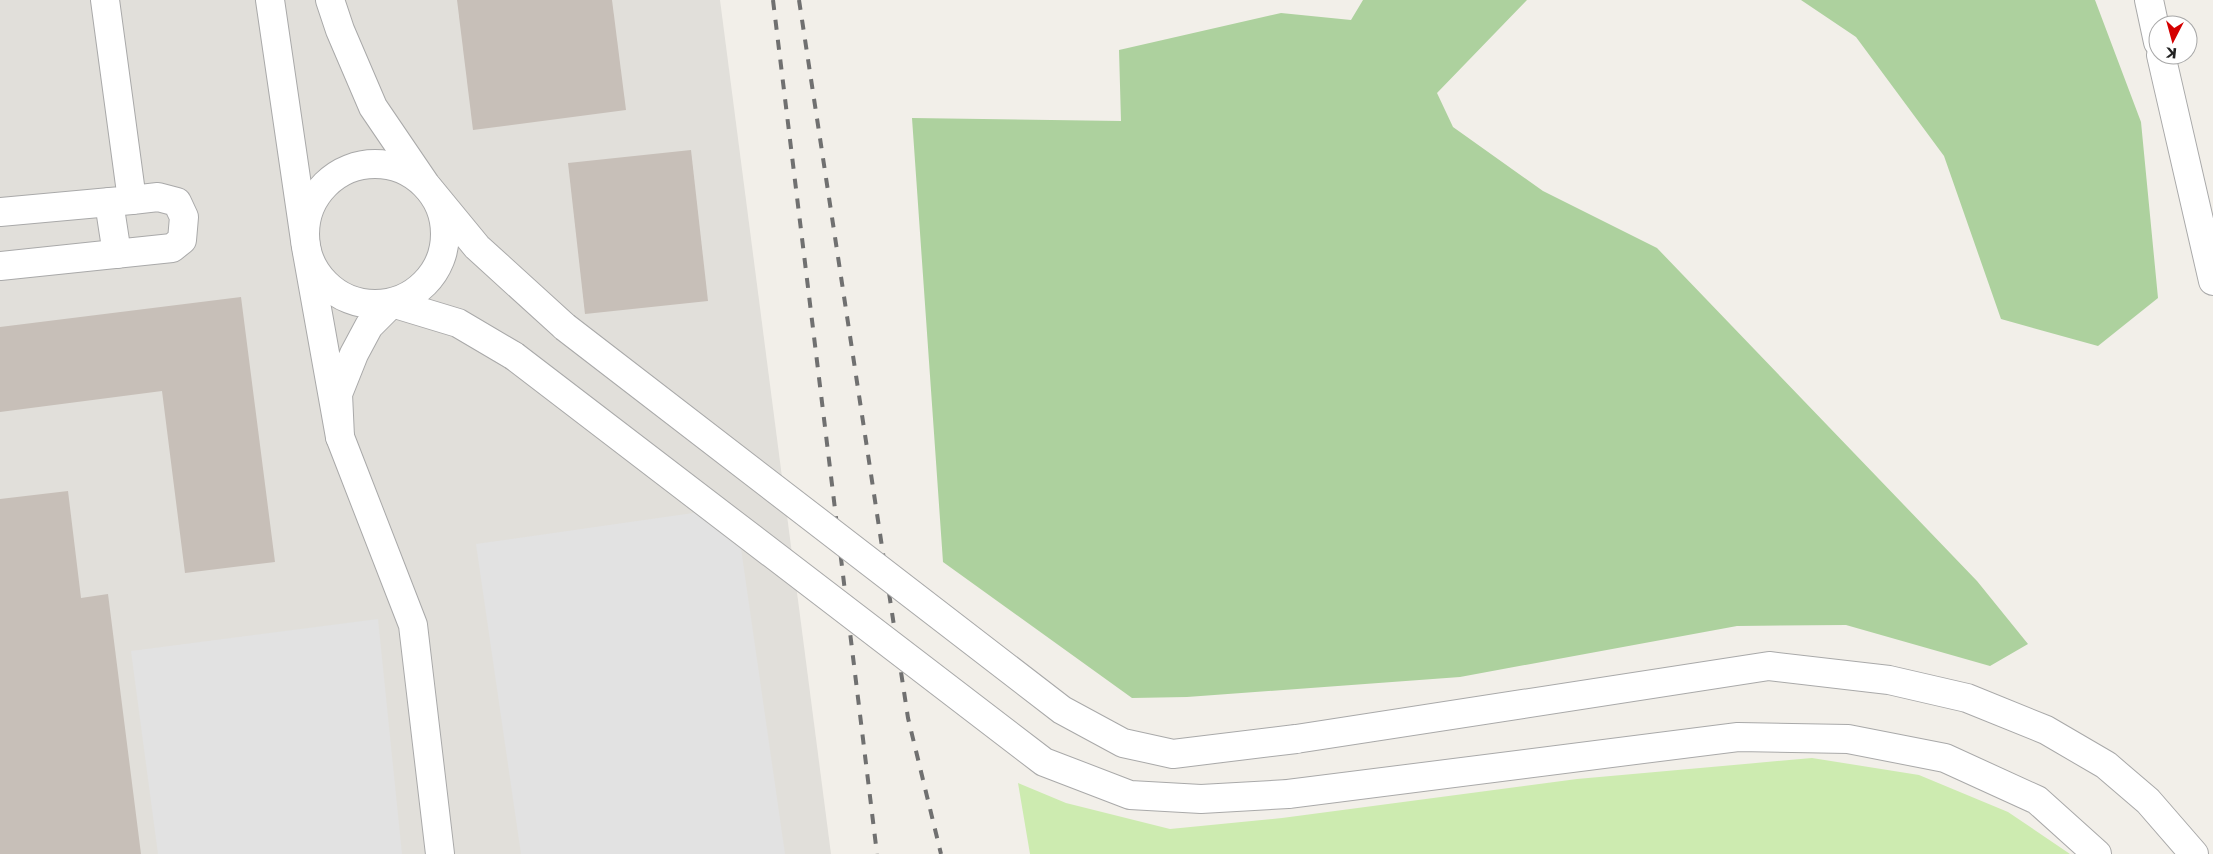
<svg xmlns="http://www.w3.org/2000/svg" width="2213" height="854" font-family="'DejaVu Sans',sans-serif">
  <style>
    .airport { fill: #e1dfda }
    .grass { fill: #cdebb0 }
    .forest { fill: #add19e }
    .parking { fill: #e2e2e2 }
    .building { fill: #c7bfb8 }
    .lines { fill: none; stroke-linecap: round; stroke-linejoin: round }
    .minor-casing { stroke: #a9a9a9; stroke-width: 30 }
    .minor { stroke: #fff; stroke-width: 28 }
    .rail { stroke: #707070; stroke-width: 4; stroke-dasharray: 10 10; stroke-linecap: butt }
    .minor-bridge-casing { stroke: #a9a9a9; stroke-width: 30; stroke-linecap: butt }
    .minor-bridge { stroke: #fff; stroke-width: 28 }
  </style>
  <rect width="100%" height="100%" fill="#f2efe9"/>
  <!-- airport -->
  <path class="airport" d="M0 0H720L831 854H0Z"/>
  <!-- grass -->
  <path class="grass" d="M1812 758 1919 775 2008 812 2070 854H1030L1018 783 1066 803 1170 829 1282 818 1577 779Z"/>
  <!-- forest -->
  <g class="forest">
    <path d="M1363 0H1527L1437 93 1453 127 1543 191 1657 248 1977 581 2028 644 1990 666 1846 625 1737 626 1460 677 1187 697 1132 698 943 562 912 118 1121 121 1119 50 1281 13 1351 20Z"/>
    <path d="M1801 0H2095L2141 122 2158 298 2098 346 2001 319 1944 156 1856 37Z"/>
  </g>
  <!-- parking -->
  <g class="parking">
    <path d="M735 507 785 854H521L476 544Z"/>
    <path d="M378 619 402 854H158L131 651Z"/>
  </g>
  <!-- building -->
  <g class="building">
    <path d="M457 0H612L626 110 473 130Z"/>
    <path d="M691 150 708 301 585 314 568 163Z"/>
    <path d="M241 297 275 562 185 573 162 391 0 412V327Z"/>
    <path d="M68 491 81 598 108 594 141 854H0V499Z"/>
  </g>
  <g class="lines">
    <!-- minor casing -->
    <g class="minor-casing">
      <g id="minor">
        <path d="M270 0 306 247 340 437 338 394 354 354 369 326 392 303 458 323 514 356"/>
        <path d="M330 0 340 30 373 107 426 185 477 247 565 327"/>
        <path d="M2149 0 2158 42"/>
        <path d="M2161 55 2213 281"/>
        <circle cx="375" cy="234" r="70"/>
        <path d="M109 202 117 254"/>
        <path d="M0 212 132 200 105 0"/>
        <path d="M0 266 172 248 182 240 184 217 177 202 158 197 132 200"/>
        <path d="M340 437 413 625 440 854"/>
        <path d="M1296 739 1769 666 1889 680 1967 698 2046 730 2106 765 2148 801 2194 854"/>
        <path d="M1288 794 1738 737 1848 739 1945 758 2037 800 2097 854"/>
      </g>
    </g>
    <!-- minor -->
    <use href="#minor" class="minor"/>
    <!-- rail -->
    <g class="rail">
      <path d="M773 0 877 854"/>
      <path d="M799 0 908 718 941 854"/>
    </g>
    <!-- minor-bridge casing -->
    <g class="minor-bridge-casing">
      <g id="minor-bridge">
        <path d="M565 327 1062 710 1123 743 1173 754 1296 739"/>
        <path d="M514 356 1044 762 1130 795 1201 799 1288 794"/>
      </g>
    </g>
    <!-- minor-bridge -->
    <use href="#minor-bridge" class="minor-bridge"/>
  </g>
  <!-- north arrow -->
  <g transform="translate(2173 40) rotate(186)"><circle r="24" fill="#ffffff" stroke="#a7a7a7"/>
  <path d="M0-4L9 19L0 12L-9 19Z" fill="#d40000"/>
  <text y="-8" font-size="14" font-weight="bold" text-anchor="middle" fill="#222222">K</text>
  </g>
</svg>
